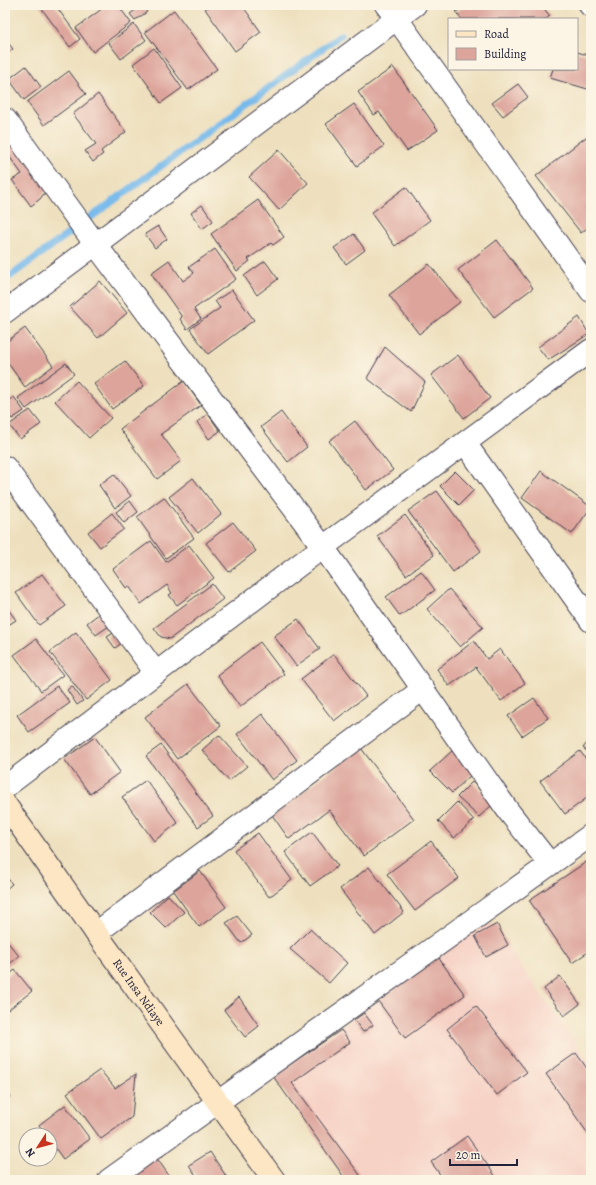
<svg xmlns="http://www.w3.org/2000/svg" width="596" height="1185" font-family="Alegreya,serif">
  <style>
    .built { fill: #f6d1c5 }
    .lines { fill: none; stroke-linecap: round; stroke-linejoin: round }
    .stream { stroke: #75b9eb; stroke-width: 7 }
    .building { fill: #dda49b }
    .street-casing { stroke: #413e4f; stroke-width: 24 }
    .secondary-casing { stroke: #413e4f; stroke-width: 24 }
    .street { stroke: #fff; stroke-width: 22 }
    .secondary { stroke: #fce6c4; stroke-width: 22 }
    .labels { text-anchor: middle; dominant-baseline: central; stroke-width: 3; stroke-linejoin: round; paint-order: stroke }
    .street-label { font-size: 12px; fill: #22223b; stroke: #fcf5e5 }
  </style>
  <rect width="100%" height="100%" fill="#fcf5e5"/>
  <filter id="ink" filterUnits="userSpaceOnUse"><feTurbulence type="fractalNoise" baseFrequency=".025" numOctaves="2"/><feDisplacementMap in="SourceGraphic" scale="8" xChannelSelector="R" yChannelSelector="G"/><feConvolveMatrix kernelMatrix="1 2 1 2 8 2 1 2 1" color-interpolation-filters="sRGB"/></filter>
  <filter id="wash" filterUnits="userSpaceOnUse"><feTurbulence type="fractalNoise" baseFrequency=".012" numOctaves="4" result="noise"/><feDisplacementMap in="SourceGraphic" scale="16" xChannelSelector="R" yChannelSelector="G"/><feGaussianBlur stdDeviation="0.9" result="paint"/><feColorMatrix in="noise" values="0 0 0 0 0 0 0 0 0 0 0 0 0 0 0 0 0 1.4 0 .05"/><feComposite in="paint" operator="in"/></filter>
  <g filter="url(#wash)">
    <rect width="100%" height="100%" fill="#eee0be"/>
    <!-- built -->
    <path class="built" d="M489 921 591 1065V1180H348L274 1075Z"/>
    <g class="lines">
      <!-- stream -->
      <path class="stream" d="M5 280 341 35"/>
    </g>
    <g id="blocks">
      <!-- building -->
      <g class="building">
        <path d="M39 5H55L80 39 70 47Z"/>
        <path d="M107 5H118L131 23 93 52 76 28Z"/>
        <path d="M142 5 147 12 135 20 130 14Z"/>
        <path d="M211 5H242L261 32 235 51 205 9Z"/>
        <path d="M467 5H541L550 16 546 19H461L456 12Z"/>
        <path d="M174 10 217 69 188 90 145 32Z"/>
        <path d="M134 24 146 40 121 59 109 43Z"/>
        <path d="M5 39 13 49 5 55Z"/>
        <path d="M154 48 182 88 161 103 133 64Z"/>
        <path d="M577 52 591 56V90L550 78 553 69H577Z"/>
        <path d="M26 66 41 87 24 100 9 79Z"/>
        <path d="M393 67 438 130 407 151 379 112 374 115 358 92Z"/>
        <path d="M69 71 86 94 44 125 27 102Z"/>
        <path d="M518 84 528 97 503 116 492 103Z"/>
        <path d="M98 94 126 132 101 151 103 154 93 162 85 151 96 144 73 114Z"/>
        <path d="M354 104 384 146 357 166 326 124Z"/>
        <path d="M5 128 48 188 40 199 31 206 12 180 22 174 9 156 5 159Z"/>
        <path d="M586 137 591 143V225L581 233 536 176Z"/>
        <path d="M279 150 308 183 279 210 249 177Z"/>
        <path d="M406 187 430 220 395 246 371 213Z"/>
        <path d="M258 200 284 237 273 245 271 243 248 259 250 261 237 271 211 234Z"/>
        <path d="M202 205 213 221 202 229 191 213Z"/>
        <path d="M158 226 167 239 155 248 145 234Z"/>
        <path d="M354 234 365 250 346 264 334 248Z"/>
        <path d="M497 240 533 288 494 317 458 270Z"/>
        <path d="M215 249 236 279 194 309 201 319 187 329 180 319 182 317 151 273 169 260 183 281 194 273 189 267Z"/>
        <path d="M265 261 278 279 257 295 244 276Z"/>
        <path d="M429 264 460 302 419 334 389 295Z"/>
        <path d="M100 281 127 313 98 338 70 307Z"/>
        <path d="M232 290 254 320 208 354 190 329 220 308 215 301Z"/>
        <path d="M579 317 589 334 548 360 538 347Z"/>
        <path d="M25 328 53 366 25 387 5 359V343Z"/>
        <path d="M385 347 425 382 411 412 367 378Z"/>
        <path d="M458 355 490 398 464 418 431 375Z"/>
        <path d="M125 361 144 386 112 409 94 384Z"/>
        <path d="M66 363 74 374 26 409 18 398Z"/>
        <path d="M77 381 111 418 89 438 55 401Z"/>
        <path d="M184 381 201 405 161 434 181 461 157 479 120 429Z"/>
        <path d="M14 397 24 411 12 419 5 410V403Z"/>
        <path d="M30 410 41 424 20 439 9 425Z"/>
        <path d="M281 412 307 447 288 462 261 427Z"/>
        <path d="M208 414 220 431 209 439 197 422Z"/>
        <path d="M355 421 393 470 366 490 329 441Z"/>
        <path d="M455 471 474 490 459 505 440 486Z"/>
        <path d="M541 471 591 507 572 534 522 498Z"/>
        <path d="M114 474 131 496 115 508 99 485Z"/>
        <path d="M193 478 221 514 198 533 169 497Z"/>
        <path d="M437 491 481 551 453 572 408 511Z"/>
        <path d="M164 497 194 538 166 558 137 517Z"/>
        <path d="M130 501 138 512 124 523 116 512Z"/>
        <path d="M112 513 124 529 100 547 88 532Z"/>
        <path d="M405 515 434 555 406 575 377 536Z"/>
        <path d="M233 522 256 551 229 572 206 543Z"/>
        <path d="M151 541 166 562 189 545 214 578 177 605 169 595 172 593 167 585 141 604 129 586 126 588 113 569Z"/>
        <path d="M421 571 435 590 400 616 386 597Z"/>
        <path d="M42 574 66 606 39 625 16 593Z"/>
        <path d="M212 584 223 599 170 639 161 637 154 628Z"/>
        <path d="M449 589 483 627 460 647 427 609Z"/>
        <path d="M5 605 16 620 5 627Z"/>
        <path d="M100 613 109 626 96 635 87 623Z"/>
        <path d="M298 619 320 649 296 666 274 636Z"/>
        <path d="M118 630 126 640 115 648 107 637Z"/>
        <path d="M76 632 112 680 86 700 50 652Z"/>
        <path d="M36 639 63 675 41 691 14 655Z"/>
        <path d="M474 641 487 659 500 649 525 683 501 701 476 667 449 686 437 669Z"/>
        <path d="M260 642 284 674 240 707 217 675Z"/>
        <path d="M334 654 366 696 334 721 301 679Z"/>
        <path d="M188 684 221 726 177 759 145 717Z"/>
        <path d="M57 686 70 703 29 732 17 715Z"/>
        <path d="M72 686 83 701 77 705 67 690Z"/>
        <path d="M534 698 548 718 522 736 508 716Z"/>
        <path d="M262 714 297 760 272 780 237 734Z"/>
        <path d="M219 735 247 766 229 781 202 750Z"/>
        <path d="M95 737 120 772 90 794 64 759Z"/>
        <path d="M591 738V754L583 748Z"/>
        <path d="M161 745 213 816 198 827 146 756Z"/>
        <path d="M361 748 414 819 364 856 329 810 289 839 272 815Z"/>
        <path d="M453 750 474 772 452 793 430 771Z"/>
        <path d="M580 751 591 766V795L565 814 540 781Z"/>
        <path d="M146 780 178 823 154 841 122 797Z"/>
        <path d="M472 782 494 803 479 817 457 797Z"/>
        <path d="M457 802 474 820 454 838 438 821Z"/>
        <path d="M312 832 338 866 310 886 285 852Z"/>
        <path d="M258 833 292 880 269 897 234 850Z"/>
        <path d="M431 841 459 878 415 911 387 874Z"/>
        <path d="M591 859V950L572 963 529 900Z"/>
        <path d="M369 867 404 912 375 935 340 889Z"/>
        <path d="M200 871 226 907 199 927 173 891Z"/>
        <path d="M5 875 12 884 5 890Z"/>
        <path d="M168 895 184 912 166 928 150 912Z"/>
        <path d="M237 916 252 935 241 943 226 923Z"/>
        <path d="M497 924 508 945 486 957 475 936Z"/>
        <path d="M310 929 347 963 329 983 290 949Z"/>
        <path d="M5 939 19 956 5 968Z"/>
        <path d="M438 957 465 995 405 1038 378 1001Z"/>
        <path d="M15 970 32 991 8 1010 5 1006V978Z"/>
        <path d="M560 976 580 1004 564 1016 544 989Z"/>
        <path d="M239 997 259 1026 245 1037 224 1010Z"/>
        <path d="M476 1006 527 1072 497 1095 447 1029Z"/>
        <path d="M364 1013 373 1025 363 1032 354 1020Z"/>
        <path d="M341 1030 350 1042 292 1083 360 1175 354 1180H346L273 1076Z"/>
        <path d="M576 1053 591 1074V1138L546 1074Z"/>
        <path d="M100 1070 115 1088 136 1074 132 1117 101 1139 67 1093Z"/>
        <path d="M5 1091 10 1097 5 1101Z"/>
        <path d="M65 1105 90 1139 63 1159 50 1141V1135H46L39 1125Z"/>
        <path d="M467 1136 498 1180H444L431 1162Z"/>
        <path d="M210 1152 226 1176 220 1180H199L189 1165Z"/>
        <path d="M154 1154 172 1180H127Z"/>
      </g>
    </g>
  </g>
  <g filter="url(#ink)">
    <use href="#blocks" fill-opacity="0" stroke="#413e4f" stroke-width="1"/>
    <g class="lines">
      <!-- street casing -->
      <g class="street-casing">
        <g id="street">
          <path d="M386 5 397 19 591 291"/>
          <path d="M590 5 591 6"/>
          <path d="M5 119 96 245 323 547 509 812 550 864"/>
          <path d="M5 312 415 5"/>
          <path d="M465 443 591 621"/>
          <path d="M5 467 156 673"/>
          <path d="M5 787 323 547 591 350"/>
          <path d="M96 933 423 689"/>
          <path d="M109 1180 591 835"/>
        </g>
      </g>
      <!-- secondary casing -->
      <g class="secondary-casing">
        <g id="secondary">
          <path id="s1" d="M5 804 96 933 274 1180"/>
        </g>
      </g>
      <!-- street -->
      <use href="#street" class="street"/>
      <!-- secondary -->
      <use href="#secondary" class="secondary"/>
    </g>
  </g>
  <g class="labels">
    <!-- street labels -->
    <g class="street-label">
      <text stroke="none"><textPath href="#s1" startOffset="231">Rue Insa Ndiaye</textPath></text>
    </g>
  </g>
  <!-- margin -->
  <rect width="596" height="1185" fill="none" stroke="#fcf5e5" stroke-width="20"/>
  <!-- legend -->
  <rect x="448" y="18" width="130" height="52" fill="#fcf5e5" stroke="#a5a1a1"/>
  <rect x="456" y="31" width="20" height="6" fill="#fce6c4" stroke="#a5a1a1"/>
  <text x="484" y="38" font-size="12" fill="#22223b">Road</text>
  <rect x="456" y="48" width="20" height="12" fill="#dda49b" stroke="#a5a1a1"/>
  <text x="484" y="58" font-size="12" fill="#22223b">Building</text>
  <!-- north arrow -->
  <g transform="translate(38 1147) rotate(234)"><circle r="19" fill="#fcf5e5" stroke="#a5a1a1"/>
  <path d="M0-3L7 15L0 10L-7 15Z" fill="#c8321e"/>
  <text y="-6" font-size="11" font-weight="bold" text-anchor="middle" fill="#22223b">N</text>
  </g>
  <!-- scale -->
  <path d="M450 1159v6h67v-6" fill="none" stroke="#22223b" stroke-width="2"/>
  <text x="456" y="1159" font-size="12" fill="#22223b" stroke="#fcf5e5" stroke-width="3" paint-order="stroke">20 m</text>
</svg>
